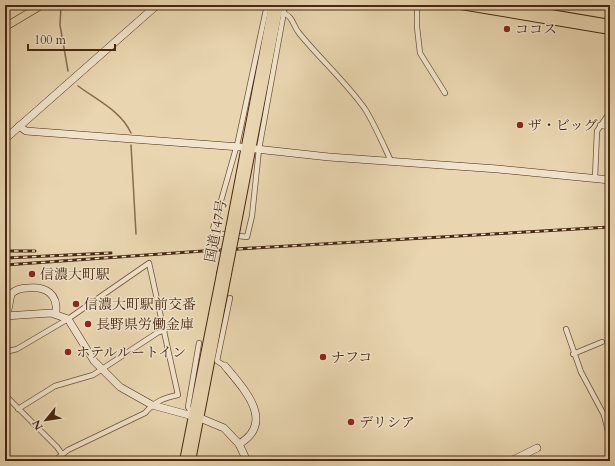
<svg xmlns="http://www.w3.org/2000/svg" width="615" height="466" font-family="Cardo,'Noto Serif JP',serif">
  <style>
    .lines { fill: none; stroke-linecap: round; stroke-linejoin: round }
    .stream { stroke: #876d51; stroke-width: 1.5 }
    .street-casing { stroke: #70543a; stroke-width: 6 }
    .secondary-casing { stroke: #472813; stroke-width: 8 }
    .primary-casing { stroke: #472813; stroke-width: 8 }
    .highway-casing { stroke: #472813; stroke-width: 10 }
    .street { stroke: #f1e4cc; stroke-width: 4.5 }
    .secondary { stroke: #f1e4cc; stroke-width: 7 }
    .primary { stroke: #e9d6b0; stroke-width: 7 }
    .highway { stroke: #e9d6b0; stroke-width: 8 }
    .rail-casing { stroke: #472813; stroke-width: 3 }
    .rail { stroke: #f1e4cc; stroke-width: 1.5; stroke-dasharray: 4.5; stroke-linecap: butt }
    .highway-bridge-casing { stroke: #472813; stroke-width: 10; stroke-linecap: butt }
    .highway-bridge { stroke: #e9d6b0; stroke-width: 8 }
    .poi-dot { fill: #8f2418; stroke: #f1e4cc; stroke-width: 1.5 }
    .labels { text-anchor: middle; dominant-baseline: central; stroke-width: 3; stroke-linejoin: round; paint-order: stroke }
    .poi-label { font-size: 14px; fill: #472813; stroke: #f1e4cc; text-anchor: start }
    .street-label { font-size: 14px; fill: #472813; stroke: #f1e4cc }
  </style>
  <rect width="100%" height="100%" fill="#e9d6b0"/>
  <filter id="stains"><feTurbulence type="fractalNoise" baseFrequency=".005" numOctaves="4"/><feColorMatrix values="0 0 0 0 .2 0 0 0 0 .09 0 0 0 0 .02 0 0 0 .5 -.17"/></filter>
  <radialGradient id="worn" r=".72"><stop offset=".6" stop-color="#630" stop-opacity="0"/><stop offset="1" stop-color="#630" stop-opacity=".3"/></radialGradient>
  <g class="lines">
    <!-- stream -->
    <g class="stream">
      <path d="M61 5 60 25 68 71"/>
      <path d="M78 86C97 100 121 111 131 133"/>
      <path d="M131 145 136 234"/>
    </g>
    <!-- street casing -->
    <g class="street-casing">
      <g id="street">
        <path d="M267 5 238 141 213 229 215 233 247 237 252 216 259 149 285 6 283 5"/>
        <path d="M417 5V27L420 53 445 93"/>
        <path d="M283 13C293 16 293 26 299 33 320 59 346 82 365 109 375 125 383 144 391 161"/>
        <path d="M600 125 610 128"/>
        <path d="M595 178 597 131 610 112"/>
        <path d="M566 329 581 372 604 415 610 439"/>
        <path d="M5 352 17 349 68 319 149 263 178 395C164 398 155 401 145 413L68 450 54 461"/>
        <path d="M573 354 602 342"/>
        <path d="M225 366 217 361 230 298"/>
        <path d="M5 395 57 447 62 454"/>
        <path d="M18 409 55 386 93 375 157 333 165 330"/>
        <path d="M192 414 188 407 199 343"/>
        <path d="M604 415 610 412"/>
      </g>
    </g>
    <!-- secondary casing -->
    <g class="secondary-casing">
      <g id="secondary">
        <path d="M19 126 26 131 240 147"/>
        <path d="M5 139 157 5"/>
        <path d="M256 149 329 157 498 169 610 180"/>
        <path d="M7 315 11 294C16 289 21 288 28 288 46 286 58 294 56 313"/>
        <path d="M5 316 51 313 68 319 94 361 120 387 152 405 200 418 224 428 239 444 247 461"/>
        <path d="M225 366C244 389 276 422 239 444"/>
        <path d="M511 461 537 448"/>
      </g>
    </g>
    <!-- primary casing -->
    <g class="primary-casing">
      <path id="primary" d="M5 27 42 5"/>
    </g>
    <!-- highway casing -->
    <g class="highway-casing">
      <g id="highway">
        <path d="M461 5 610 30"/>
        <path d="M498 5 610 24"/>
        <path d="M236 228 279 5"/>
        <path d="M230 229 273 5"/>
        <path d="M184 461 221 274"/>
        <path d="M191 461 227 274"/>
      </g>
    </g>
    <!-- street -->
    <use href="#street" class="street"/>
    <!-- secondary -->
    <use href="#secondary" class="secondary"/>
    <!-- primary -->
    <use href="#primary" class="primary"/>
    <!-- highway -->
    <use href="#highway" class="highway"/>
    <!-- rail casing -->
    <g class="rail-casing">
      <g id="rail">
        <path d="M5 251H35"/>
        <path d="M5 258 111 253"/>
        <path d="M5 265 203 251 610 227"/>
      </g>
    </g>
    <!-- rail -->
    <use href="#rail" class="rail"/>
    <!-- highway-bridge casing -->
    <g class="highway-bridge-casing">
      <g id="highway-bridge">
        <path d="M221 274 230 229"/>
        <path d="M227 274 236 228"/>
      </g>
    </g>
    <!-- highway-bridge -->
    <use href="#highway-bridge" class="highway-bridge"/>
  </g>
  <!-- markers -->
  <g class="poi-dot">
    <circle cx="507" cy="29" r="4"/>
    <circle cx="520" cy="125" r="4"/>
    <circle cx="32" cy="274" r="4"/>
    <circle cx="76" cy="304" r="4"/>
    <circle cx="88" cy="324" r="4"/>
    <circle cx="68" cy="352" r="4"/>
    <circle cx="323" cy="357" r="4"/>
    <circle cx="351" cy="422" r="4"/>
  </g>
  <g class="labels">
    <!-- poi labels -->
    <g class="poi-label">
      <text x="515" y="29">ココス</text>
      <text x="528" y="125">ザ・ビッグ</text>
      <text x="40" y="274">信濃大町駅</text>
      <text x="84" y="304">信濃大町駅前交番</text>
      <text x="96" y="324">長野県労働金庫</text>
      <text x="76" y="352">ホテルルートイン</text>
      <text x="331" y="357">ナフコ</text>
      <text x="359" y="422">デリシア</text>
    </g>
    <!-- street labels -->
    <g class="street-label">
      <text transform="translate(216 231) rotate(-79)">国道147号</text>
    </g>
  </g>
  <!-- margin -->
  <rect width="615" height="466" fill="none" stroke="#e9d6b0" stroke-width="20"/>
  <rect x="6" y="6" width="603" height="454" fill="none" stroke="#472813" stroke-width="2"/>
  <rect x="10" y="10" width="595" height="446" fill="none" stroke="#472813"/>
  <!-- north arrow -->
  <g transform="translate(46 420) rotate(240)" stroke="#f1e4cc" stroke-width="3" paint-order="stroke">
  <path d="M0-3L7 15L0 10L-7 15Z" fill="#472813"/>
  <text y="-6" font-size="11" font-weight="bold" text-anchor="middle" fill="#472813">N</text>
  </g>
  <!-- scale -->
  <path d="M28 44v6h87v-6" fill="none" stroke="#472813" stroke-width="2"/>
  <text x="34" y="44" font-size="12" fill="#472813" stroke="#f1e4cc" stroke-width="3" paint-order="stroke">100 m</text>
  <rect width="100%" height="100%" filter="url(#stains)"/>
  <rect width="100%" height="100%" fill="url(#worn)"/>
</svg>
